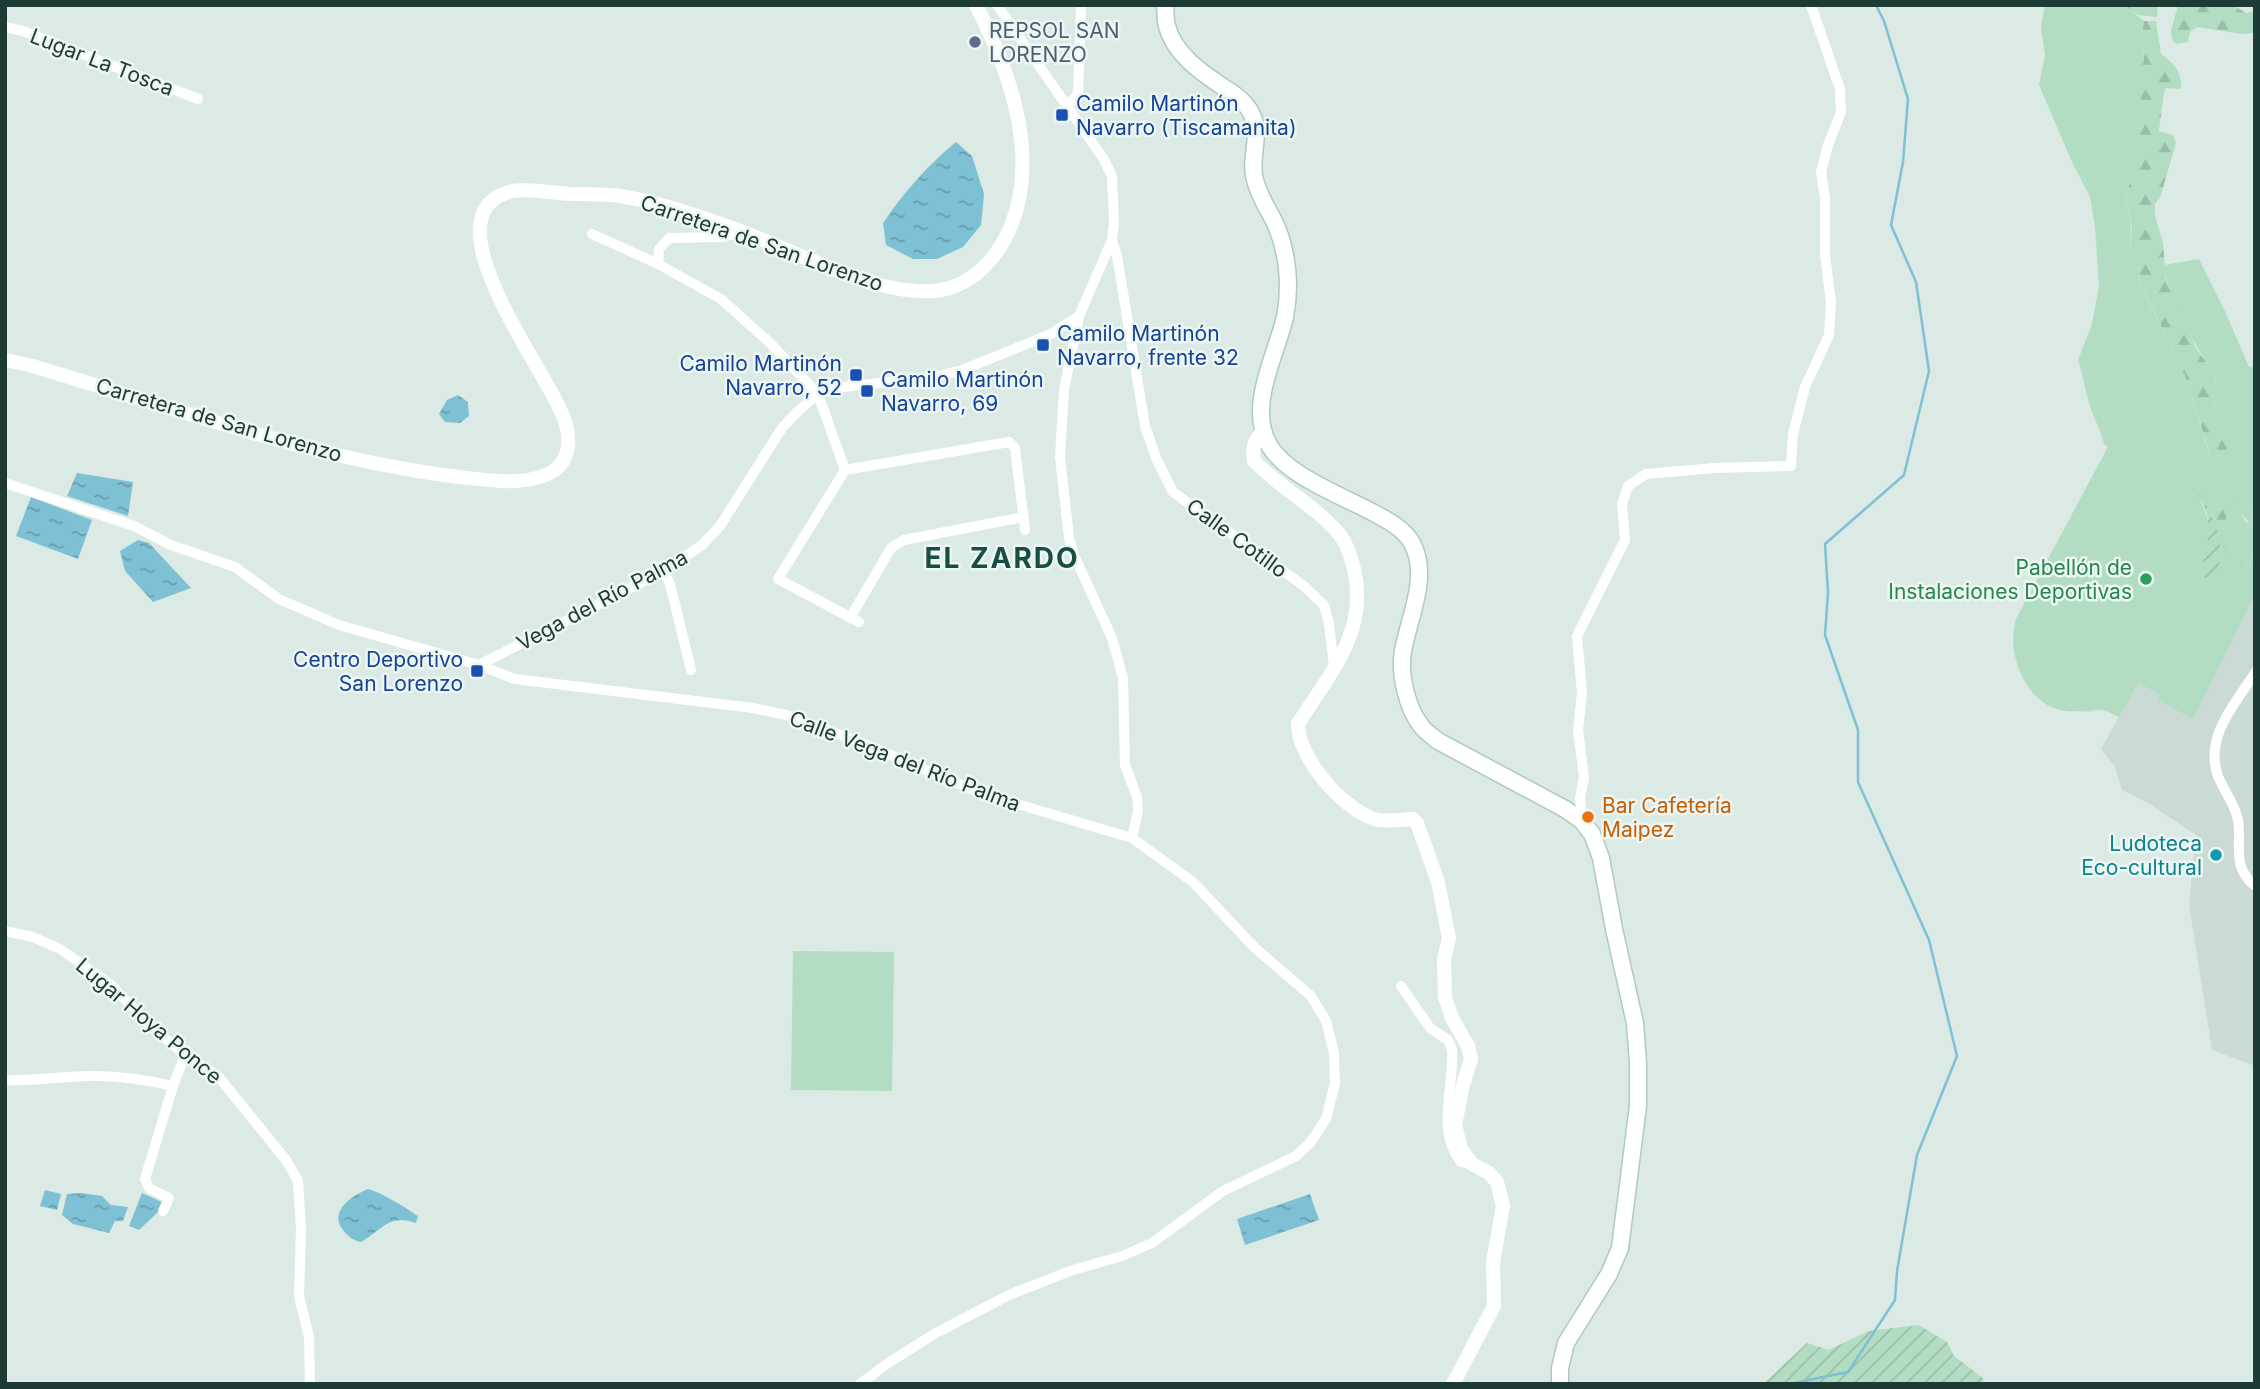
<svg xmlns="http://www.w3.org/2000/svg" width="2260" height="1389" font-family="Inter,sans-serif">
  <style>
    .built { fill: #cadad4 }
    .grass { fill: #b2ddc2; fill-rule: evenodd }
    .forest { fill: url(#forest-firs) }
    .garden { fill: url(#garden-furrows) }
    .water { fill: url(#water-ripples) }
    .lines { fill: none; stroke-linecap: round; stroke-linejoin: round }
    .stream { stroke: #7ec0d4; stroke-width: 2.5 }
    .secondary-casing { stroke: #aecac3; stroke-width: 19 }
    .minor { stroke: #fff; stroke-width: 10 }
    .tertiary { stroke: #fff; stroke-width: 14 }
    .secondary { stroke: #fff; stroke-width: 16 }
    .service-dot { fill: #5c6f8a; stroke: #ecf6f2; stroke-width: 2.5 }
    .transit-dot { fill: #1a4fb4; stroke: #ecf6f2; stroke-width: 2.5 }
    .leisure-dot { fill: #2e9e5b; stroke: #ecf6f2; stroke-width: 2.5 }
    .food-dot { fill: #e8710a; stroke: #ecf6f2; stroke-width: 2.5 }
    .culture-dot { fill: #0f9aa8; stroke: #ecf6f2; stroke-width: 2.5 }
    .labels { text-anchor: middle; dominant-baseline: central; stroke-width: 5; stroke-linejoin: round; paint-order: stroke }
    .service-label { font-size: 21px; fill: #4e5e75; stroke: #ecf6f2; text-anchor: start }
    .street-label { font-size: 21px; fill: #1d3a34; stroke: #ecf6f2 }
    .transit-label { font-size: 21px; fill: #164399; stroke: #ecf6f2; text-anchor: start }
    .leisure-label { font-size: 21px; fill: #27864d; stroke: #ecf6f2; text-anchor: end }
    .food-label { font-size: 21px; fill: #c56008; stroke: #ecf6f2; text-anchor: start }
    .culture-label { font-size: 21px; fill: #0d838f; stroke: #ecf6f2; text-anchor: end }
    .district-label { font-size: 28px; font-weight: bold; letter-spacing: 2px; fill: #184d44; stroke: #ecf6f2 }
  </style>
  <defs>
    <pattern id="forest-firs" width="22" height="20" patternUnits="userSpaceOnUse" patternTransform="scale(1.75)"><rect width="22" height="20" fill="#b2ddc2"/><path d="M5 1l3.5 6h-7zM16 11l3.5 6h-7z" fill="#99bea7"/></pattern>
    <pattern id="garden-furrows" width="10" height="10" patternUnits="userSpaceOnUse" patternTransform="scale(1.75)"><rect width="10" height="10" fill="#b2ddc2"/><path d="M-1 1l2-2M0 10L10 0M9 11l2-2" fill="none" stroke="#99bea7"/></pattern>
    <pattern id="water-ripples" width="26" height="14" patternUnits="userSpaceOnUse" patternTransform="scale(1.75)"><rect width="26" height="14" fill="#7ec0d4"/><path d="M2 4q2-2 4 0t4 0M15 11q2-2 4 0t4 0" fill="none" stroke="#679dad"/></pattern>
  </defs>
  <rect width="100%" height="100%" fill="#dceae5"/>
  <!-- built -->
  <path class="built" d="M2108 447 2209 540 2255 519V1066L2212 1050 2189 904 2196 835 2148 803 2122 790 2115 767 2101 749 2119 717 2103 710 2087 712 2061 710 2047 705 2033 693 2017 662 2013 648 2016 619Z"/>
  <!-- grass -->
  <g class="grass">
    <path d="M2045 5H2124L2144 21 2142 33 2144 62 2141 102 2147 113 2139 134 2126 201 2131 222 2130 249 2138 262 2140 283 2185 376 2210 456 2227 449C2212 426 2214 402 2216 376 2195 347 2169 300 2164 265L2199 259 2225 311 2249 367 2255 366V516L2239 502 2244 520 2255 530V552L2244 548 2234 540 2250 562 2255 555V594L2193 719 2158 700 2160 694 2138 683 2119 717C2115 715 2109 711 2104 710 2093 708 2074 714 2060 710 2024 701 2006 652 2016 619L2108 447 2104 444C2101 430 2094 419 2090 406 2085 390 2083 375 2078 360L2092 324 2099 285 2095 227 2090 197 2072 162 2039 85 2045 55 2041 27ZM2200 498 2212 515 2215 509 2223 529 2215 525 2218 545 2209 540V523Z"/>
    <path d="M793 951 894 952 892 1091 791 1090Z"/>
  </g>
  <!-- forest -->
  <g class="forest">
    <path d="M2124 5H2158L2157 17 2138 15Z"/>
    <path d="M2178 5H2233L2246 13 2255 11V33L2242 34 2197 27 2190 32 2188 42 2176 44 2172 40 2171 31Z"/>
    <path d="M2144 21H2156L2161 54C2174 63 2182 72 2181 89L2166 88 2164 92 2159 131 2173 135 2176 143 2160 198 2155 204V216L2163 243 2166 279 2196 348 2216 376C2214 402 2212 426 2227 448L2223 461 2213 464 2185 376 2140 282 2138 262 2130 249 2132 224 2126 201 2139 134 2147 113 2141 102 2140 67 2144 62 2142 33Z"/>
    <path d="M2191 471 2202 476 2215 494 2210 499 2190 480Z"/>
    <path d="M2216 502C2226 509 2230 519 2222 529L2215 525 2212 515 2215 509 2213 504Z"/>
    <path d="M2239 502 2255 516V530L2235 506Z"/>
    <path d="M2225 533 2239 545 2255 552V555L2247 565C2233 561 2228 556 2222 543Z"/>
  </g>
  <!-- garden -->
  <g class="garden">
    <path d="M2192 488 2195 489C2200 497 2207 505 2211 514 2220 531 2225 565 2213 581L2199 575C2210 546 2216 512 2192 488Z"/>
    <path d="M1919 1325 1947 1342 1954 1356 1983 1378 1982 1384H1763L1807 1343 1829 1350 1868 1331Z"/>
  </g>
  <!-- water -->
  <g class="water">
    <path d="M956 142 972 156 984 194 981 225 963 247 937 259H913L886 245 883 223C903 193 928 165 956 142Z"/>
    <path d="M458 395 468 402 469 416 460 423 445 422 439 414 447 400Z"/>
    <path d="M77 473 133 482 128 516 67 496Z"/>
    <path d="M31 497 92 520 78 559 16 536Z"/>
    <path d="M138 540 149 543 191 588 153 602 125 571 120 551Z"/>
    <path d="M368 1189C381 1192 406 1208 418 1216L416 1223C389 1213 382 1230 361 1242 352 1240 349 1237 343 1230 328 1211 353 1195 368 1189Z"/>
    <path d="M45 1190 61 1194 57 1210 40 1206Z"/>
    <path d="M81 1193 102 1196 111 1205 128 1207 123 1221H115L109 1233 73 1224 62 1215 67 1194Z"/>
    <path d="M142 1193 164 1203 158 1212 139 1230 129 1226Z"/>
    <path d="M1310 1194 1319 1220 1245 1245 1237 1219Z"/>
  </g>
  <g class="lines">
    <!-- stream -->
    <path class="stream" d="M1789 1384 1848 1372 1895 1300 1897 1271 1917 1155 1957 1056 1929 940 1858 782V730L1825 635 1828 592 1825 544 1904 475 1929 371 1916 282 1891 225 1903 162 1908 99 1884 21 1876 5"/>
    <!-- secondary casing -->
    <g class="secondary-casing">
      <path id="secondary" d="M1165 5C1166 12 1165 20 1167 26 1174 54 1202 73 1223 87 1235 94 1248 104 1253 117 1261 137 1249 159 1255 180 1259 196 1268 209 1275 223 1288 252 1291 286 1285 317 1276 356 1247 406 1269 445 1286 475 1340 495 1370 511 1385 519 1403 527 1412 543 1430 576 1409 617 1403 651 1399 674 1407 709 1422 727 1426 732 1433 737 1438 741L1565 809 1582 821 1592 834 1601 858 1614 929 1635 1023 1638 1063V1106L1620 1248 1609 1274 1566 1343 1560 1368V1384"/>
    </g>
    <!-- minor -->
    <g class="minor">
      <path d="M5 27 23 31 198 99"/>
      <path d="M1067 107 1078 93 1081 5"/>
      <path d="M742 232 723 237 669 238 659 249 658 264 721 299 770 343 818 394 845 470"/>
      <path d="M592 234 658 264"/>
      <path d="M1112 240 1117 256 1145 426 1156 458 1173 492 1304 586 1324 605 1329 624 1334 666"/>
      <path d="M1079 316 1064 390 1060 457 1069 538 1074 555 1112 638 1123 678 1125 765 1137 797 1138 811 1132 838"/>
      <path d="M5 483 134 526 171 545 235 567 279 599 339 625 479 665 515 679 753 708 786 715 860 742 980 793 1132 838 1193 882 1255 948 1311 996 1326 1021 1334 1053 1335 1083 1326 1119 1310 1143 1296 1156 1223 1191 1152 1243 1122 1256 1070 1271 1009 1295 936 1333 888 1363 860 1384"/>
      <path d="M664 571 670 584 691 670"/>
      <path d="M850 618 891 548 904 540 1024 517"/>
      <path d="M859 622 778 579 845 470 1009 442 1015 448 1025 530"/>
      <path d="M479 665 664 571 702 545 720 526 782 428 798 411 818 394 843 387 935 377 962 370 1051 334 1079 316 1112 240 1114 223 1112 176 1103 158 997 5"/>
      <path d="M2255 673C2235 704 2204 737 2218 776 2224 791 2235 804 2238 820 2242 847 2231 866 2255 886"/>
      <path d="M1582 821 1580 798 1584 777 1578 730 1582 693 1577 636 1625 540 1622 504 1628 486 1646 474 1715 468 1791 466 1793 434 1805 387 1829 335 1831 302 1825 255V198L1821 172 1828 145 1841 112 1840 89 1811 5"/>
      <path d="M5 931 33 937 60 949 109 983 155 1030 185 1055 218 1076 286 1160 298 1181 301 1229 299 1296 309 1337 310 1384"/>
      <path d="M1401 986 1430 1028 1448 1040 1452 1049C1455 1087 1435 1130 1461 1162L1472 1164"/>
      <path d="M5 1080C28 1081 48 1078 70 1077 103 1074 140 1078 173 1086"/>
      <path d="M163 1211 169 1198 149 1188 145 1179 173 1086 185 1055"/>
    </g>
    <!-- tertiary -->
    <g class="tertiary">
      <path d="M5 360 29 365C171 407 312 459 459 477 487 480 522 486 548 474 568 465 571 444 566 425 556 381 418 212 513 191 530 188 553 193 570 194 587 194 604 194 620 196 662 203 705 218 746 233 800 254 876 295 933 291 971 288 997 259 1011 226 1040 154 1009 70 976 5"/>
      <path d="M1263 431C1254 441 1252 448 1254 461 1280 488 1316 506 1340 535 1347 544 1351 557 1354 569 1369 632 1329 674 1298 724 1298 758 1342 808 1374 819 1385 823 1401 819 1413 819L1417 823 1438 882 1449 938 1444 959 1445 997 1452 1018 1468 1046 1471 1059 1463 1085 1455 1125 1461 1149 1472 1164 1489 1173 1497 1182 1503 1206 1493 1262 1494 1306 1453 1384"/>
    </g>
    <!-- secondary -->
    <use href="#secondary" class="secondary"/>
  </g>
  <!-- markers -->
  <circle class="service-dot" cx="975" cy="42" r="7"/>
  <g class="transit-dot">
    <rect x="1055" y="108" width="14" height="14" rx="3.5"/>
    <rect x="1036" y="338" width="14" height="14" rx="3.5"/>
    <rect x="849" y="368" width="14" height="14" rx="3.5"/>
    <rect x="860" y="384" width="14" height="14" rx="3.5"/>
    <rect x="470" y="664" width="14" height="14" rx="3.5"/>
  </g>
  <circle class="leisure-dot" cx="2146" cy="579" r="7"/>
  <circle class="food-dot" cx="1588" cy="817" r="7"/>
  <circle class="culture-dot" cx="2216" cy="855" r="7"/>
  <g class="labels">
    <!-- service labels -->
    <g class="service-label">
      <text x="989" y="30">REPSOL SAN<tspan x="989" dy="24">LORENZO</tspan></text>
    </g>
    <!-- street labels -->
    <g class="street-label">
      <text transform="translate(102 62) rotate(21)">Lugar La Tosca</text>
      <text transform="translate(762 243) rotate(19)">Carretera de San Lorenzo</text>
      <text transform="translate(219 420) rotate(16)">Carretera de San Lorenzo</text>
      <text transform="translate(1237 538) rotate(36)">Calle Cotillo</text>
      <text transform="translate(602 600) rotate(-28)">Vega del Río Palma</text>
      <text transform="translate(905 761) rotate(21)">Calle Vega del Río Palma</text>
      <text transform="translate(149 1021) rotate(40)">Lugar Hoya Ponce</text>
    </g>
    <!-- transit labels -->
    <g class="transit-label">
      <text x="1076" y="103">Camilo Martinón<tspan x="1076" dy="24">Navarro (Tiscamanita)</tspan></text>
      <text x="1057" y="333">Camilo Martinón<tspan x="1057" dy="24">Navarro, frente 32</tspan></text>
      <text x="842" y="363" text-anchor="end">Camilo Martinón<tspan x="842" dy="24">Navarro, 52</tspan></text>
      <text x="881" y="379">Camilo Martinón<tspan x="881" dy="24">Navarro, 69</tspan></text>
      <text x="463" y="659" text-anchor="end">Centro Deportivo<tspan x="463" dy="24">San Lorenzo</tspan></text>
    </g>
    <!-- leisure labels -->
    <g class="leisure-label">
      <text x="2132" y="567">Pabellón de<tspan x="2132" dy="24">Instalaciones Deportivas</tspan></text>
    </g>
    <!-- food labels -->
    <g class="food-label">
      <text x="1602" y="805">Bar Cafetería<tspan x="1602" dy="24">Maipez</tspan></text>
    </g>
    <!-- culture labels -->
    <g class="culture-label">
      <text x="2202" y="843">Ludoteca<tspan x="2202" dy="24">Eco-cultural</tspan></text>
    </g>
    <!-- district labels -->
    <g class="district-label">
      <text x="1002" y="558">EL ZARDO</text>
    </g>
  </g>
  <!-- border -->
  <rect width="2260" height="1389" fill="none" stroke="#1d3a34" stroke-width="14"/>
</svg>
